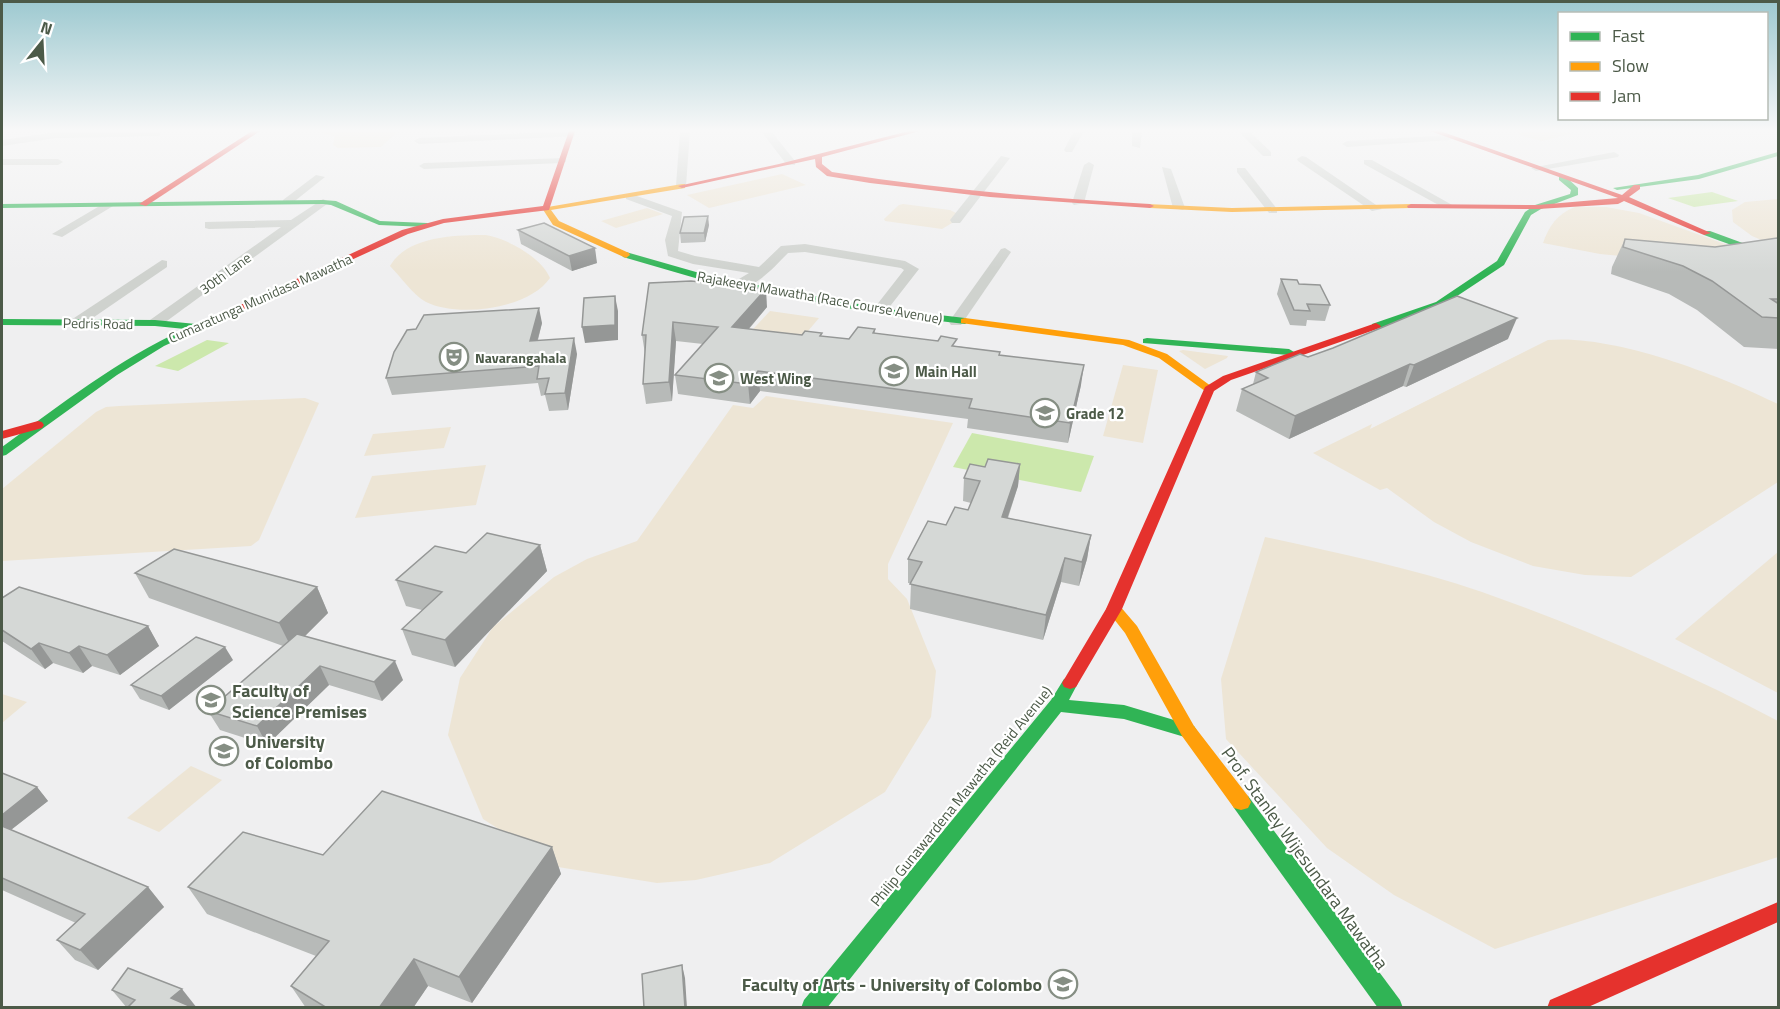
<svg xmlns="http://www.w3.org/2000/svg" width="1780" height="1009" font-family="'Titillium Web',sans-serif">
  <style>
    .green { fill: #ede5d5 }
    .water { fill: #cce8ac }
    .lines { fill: none; stroke-linecap: round; stroke-linejoin: round }
    .street { fill: #cfd2ce; fill-rule: evenodd }
    .fast { fill: #30b455; fill-rule: evenodd }
    .slow { fill: #ff9f0a; fill-rule: evenodd }
    .jam { fill: #e5322d; fill-rule: evenodd }
    .wall { fill: #b7bab8 }
    .shaded-wall { fill: #959796 }
    .building { fill: #d5d8d6; stroke: #959796; stroke-width: 1.5 }
    .labels { text-anchor: middle; dominant-baseline: central; stroke-width: 4.5; stroke-linejoin: round; paint-order: stroke }
    .far-street-label { font-size: 14px; fill: #4c5a48; stroke: #fff }
    .far-poi-label { font-size: 14px; font-weight: bold; fill: #4c5a48; stroke: #fff; text-anchor: start }
    .poi-label { font-size: 15px; font-weight: bold; fill: #4c5a48; stroke: #fff; text-anchor: start }
    .street-label { font-size: 15px; fill: #4c5a48; stroke: #fff }
    .near-poi-label { font-size: 18px; font-weight: bold; fill: #4c5a48; stroke: #fff; text-anchor: start }
    .near-street-label { font-size: 18px; fill: #4c5a48; stroke: #fff }
  </style>
  <rect width="100%" height="100%" fill="#efeff0"/>
  <!-- green -->
  <g class="green">
    <path d="M324 131H398L381 147 338 148 333 145 335 136 324 134Z"/>
    <path d="M1529 131 1573 133 1542 141 1516 134Z"/>
    <path d="M782 174 806 185 709 208 687 195Z"/>
    <path d="M1778 199V247L1752 236 1733 222 1732 210 1745 202Z"/>
    <path d="M903 204 950 210 958 214 952 223 942 229 885 221 884 219 899 205Z"/>
    <path d="M1575 207H1606L1639 213 1758 256 1652 259 1600 254 1543 243C1549 226 1557 214 1575 207Z"/>
    <path d="M647 208 663 214 616 228 601 221Z"/>
    <path d="M486 235C508 239 541 257 550 278 529 309 458 318 426 302 413 295 401 277 390 266 407 236 455 235 486 235Z"/>
    <path d="M770 311 819 318 792 350 741 342Z"/>
    <path d="M1548 340C1614 334 1719 375 1778 404V482L1631 577 1585 575 1533 566 1471 542 1434 522 1387 488 1380 490 1313 453 1372 424 1370 429Z"/>
    <path d="M1183 350 1228 356 1227 358 1205 369 1179 351Z"/>
    <path d="M1123 365 1158 370 1143 443 1103 436Z"/>
    <path d="M766 396 953 423 888 564V579L907 599 936 671 931 717 885 792 770 863 696 880 657 883 558 867 483 819 448 735 460 678 493 627 554 577 587 559 637 541 733 405 753 408Z"/>
    <path d="M305 398 319 403 259 540 251 546 2 561V489L96 412 106 407 119 406Z"/>
    <path d="M451 427 444 448 364 456 373 434Z"/>
    <path d="M486 465 476 505 355 518 372 476Z"/>
    <path d="M1265 537C1337 553 1412 568 1482 592 1584 628 1683 671 1778 721V857L1495 949 1394 895 1327 848 1226 739 1221 679Z"/>
    <path d="M1778 552V693L1675 639Z"/>
    <path d="M2 694 27 702 2 723Z"/>
    <path d="M191 766 222 780 159 832 127 818Z"/>
  </g>
  <!-- water -->
  <g class="water">
    <path d="M1712 192 1738 201 1694 207 1668 198Z"/>
    <path d="M207 340 229 343 178 371 155 366Z"/>
    <path d="M972 433 1094 456 1081 492 953 467Z"/>
  </g>
  <g class="lines">
    <!-- street -->
    <g class="street">
      <path d="M156 131 161 134 159 136 56 138 2 146V140L56 132Z"/>
      <path d="M571 131 576 134 574 136 419 144 414 141 419 138Z"/>
      <path d="M680 131H690L686 186 681 189 676 186Z"/>
      <path d="M761 131H771L795 161V165H787Z"/>
      <path d="M1074 131H1084L1072 152H1066L1064 150Z"/>
      <path d="M1132 131H1142L1140 148 1132 146Z"/>
      <path d="M1238 131H1249L1271 152V156H1263Z"/>
      <path d="M1452 135V139L1449 140 1347 147 1342 144 1347 141Z"/>
      <path d="M1614 152 1619 155 1618 157 1536 171 1531 168Z"/>
      <path d="M1001 156 1010 158 960 223H952L950 220Z"/>
      <path d="M1302 156 1306 157 1382 209 1372 211 1298 161 1297 159Z"/>
      <path d="M566 158V162L562 163 424 169 419 166 424 163Z"/>
      <path d="M2 159H58L63 162 58 165H2Z"/>
      <path d="M1364 160H1372L1454 206 1444 208 1364 164Z"/>
      <path d="M1089 162 1094 165 1084 203 1074 205 1072 203 1084 165Z"/>
      <path d="M1162 167 1171 169 1185 208 1183 210 1173 208Z"/>
      <path d="M1237 168H1245L1277 209V213H1269L1237 172Z"/>
      <path d="M316 175 325 177 291 204H283V200Z"/>
      <path d="M626 195H634L682 212 678 251 695 256 759 267 781 246 805 244 905 261 919 269 884 314 879 315 872 311 904 270 901 268 805 252 788 253C776 265 753 292 734 288V282L749 273 693 264 668 256 665 240 672 216 626 199Z"/>
      <path d="M323 199 329 202 327 204 160 326H150L148 323 150 320 281 227 209 229 205 228V222L291 220Z"/>
      <path d="M103 204 113 206 62 237 52 234Z"/>
      <path d="M1005 248 1011 252 961 325H951L949 322 951 319 1001 249Z"/>
      <path d="M162 260 167 261V267L81 326H71L69 323 71 320Z"/>
    </g>
    <!-- fast -->
    <g class="fast">
      <path d="M1778 152V156L1699 179 1617 190 1613 188 1698 175Z"/>
      <path d="M1559 176H1565L1578 188V195L1541 209 1531 215 1504 265 1442 306 1380 328H1372V324L1436 302 1497 261 1525 212 1535 205 1570 194 1571 190 1559 180Z"/>
      <path d="M323 200 336 201 380 221 427 223 431 225 427 227 379 225 331 205 323 204 2 208V204Z"/>
      <path d="M1704 231H1710L1778 256V262L1704 235Z"/>
      <path d="M626 252 710 276 879 308 965 318 970 321 965 324 879 314 709 282 623 257 622 255Z"/>
      <path d="M237 306 240 307V311L164 346 117 375 6 455 2 456V447C61 405 118 359 185 329L155 326 2 325V319L155 320 196 324Z"/>
      <path d="M1147 338 1289 349 1294 352 1289 355 1143 343V339Z"/>
      <path d="M1070 677 1076 679 1078 683 1069 700 1124 705 1194 726 1197 731 1194 736 1188 738 1124 719 1061 712 827 1008H801L804 1000 1051 700 1064 679Z"/>
      <path d="M1241 794 1248 796 1400 1000 1403 1008H1378L1234 808 1231 802 1234 796Z"/>
    </g>
    <!-- slow -->
    <g class="slow">
      <path d="M682 184H685V188L551 210 559 221 629 253 630 255 626 258 553 225 542 208Z"/>
      <path d="M1147 204 1232 208 1411 204 1415 206 1411 208 1232 212 1150 208 1146 206Z"/>
      <path d="M965 318 1129 340 1167 354 1215 389 1213 391H1205L1159 358 1123 345 961 323V319Z"/>
      <path d="M1114 604 1119 605 1137 626 1194 726 1248 796 1251 802 1248 808 1241 810 1234 808 1182 736 1125 633 1106 609 1109 605Z"/>
    </g>
    <!-- jam -->
    <g class="jam">
      <path d="M252 131H260L146 206 139 204Z"/>
      <path d="M569 131H575L549 210 444 223 408 234 240 311 232 309 402 230 443 219 543 206Z"/>
      <path d="M909 131H920L822 157V164L832 172C938 189 1043 198 1150 204L1154 206 1150 208 990 197 870 183 827 176 816 167 815 159 682 188 678 186 779 164Z"/>
      <path d="M1430 131H1440L1622 195 1634 185H1640V189L1629 197 1711 233 1704 235 1624 201 1618 204 1538 209 1408 208 1407 206 1411 204 1538 205 1618 198Z"/>
      <path d="M1376 323 1381 326 1380 328 1231 380 1214 391 1122 609 1076 687 1070 689 1064 687 1062 683 1106 609 1205 387 1223 376Z"/>
      <path d="M38 421 42 422 44 425 42 428 2 439V431Z"/>
      <path d="M1778 902V922L1586 1008H1547L1550 1000Z"/>
    </g>
  </g>
  <!-- wall -->
  <g class="wall">
    <path d="M709 225 705 242 681 243 680 233Z"/>
    <path d="M518 230 597 263 572 271 521 244Z"/>
    <path d="M1625 239 1715 247 1779 239V349L1744 347 1697 310 1669 294 1611 274 1612 267Z"/>
    <path d="M1281 279 1299 284 1330 305 1325 321 1307 320 1306 326 1290 325 1277 294Z"/>
    <path d="M649 283 767 307 749 329 802 335 849 339 875 329V333L956 346 1000 352V355L1081 385 1068 443 967 428 968 419 760 391 750 404 678 394 675 375 703 344 676 341 672 401 646 404 643 384 645 354 642 335Z"/>
    <path d="M542 323 538 340 577 354 568 410 549 411 545 395 541 396 538 383 392 395 386 378Z"/>
    <path d="M1508 339 1406 387 1403 386 1289 439 1236 411 1242 389 1253 384 1256 372 1308 357Z"/>
    <path d="M1020 464 1018 486 1008 518 1091 535 1087 559 1079 586 1061 582 1043 640 910 609 911 583H908V559L946 525 968 510 971 503 963 501 964 478 985 467Z"/>
    <path d="M540 545 547 571 455 667 412 655 402 629 422 610 406 606 396 580 466 553Z"/>
    <path d="M135 573 317 587 328 613 305 636 403 680 382 701 329 685 267 745 220 730 208 711 283 646 149 598Z"/>
    <path d="M2 598 148 626 159 646 120 675 92 666 83 673 53 663 45 669 2 641Z"/>
    <path d="M233 660 169 710 140 699 131 685Z"/>
    <path d="M2 773 37 787 48 801 11 830 148 887 164 907 98 970 75 960 57 940 76 923 2 890Z"/>
    <path d="M552 847 561 874 472 1003 428 986 413 1008H306L291 986 316 956 207 914 188 887 323 855Z"/>
    <path d="M112 990 197 1008H127Z"/>
  </g>
  <!-- shaded-wall -->
  <g class="shaded-wall">
    <path d="M708 216 709 225 705 242 704 233Z"/>
    <path d="M595 248 597 263 572 271 569 256Z"/>
    <path d="M766 289 767 307 734 346 732 327Z"/>
    <path d="M615 296 618 311V340L585 343 582 327Z"/>
    <path d="M539 308 542 323 533 357 530 341Z"/>
    <path d="M1517 318 1508 339 1406 387 1414 365Z"/>
    <path d="M673 322 676 341 672 401 669 382Z"/>
    <path d="M574 338 577 354 568 410 565 393Z"/>
    <path d="M1410 364 1403 386 1289 439 1295 416Z"/>
    <path d="M1084 365 1081 385 1068 443 1070 423Z"/>
    <path d="M758 371 760 391 750 404 748 384Z"/>
    <path d="M1020 464 1018 486 1000 540 1002 517Z"/>
    <path d="M1091 535 1087 559 1079 586 1082 562Z"/>
    <path d="M540 545 547 571 455 667 445 640Z"/>
    <path d="M1065 558 1061 582 1043 640 1046 615Z"/>
    <path d="M317 587 328 613 292 649 279 623Z"/>
    <path d="M148 626 159 646 120 675 107 655Z"/>
    <path d="M39 643 53 663 45 669 31 649Z"/>
    <path d="M79 646 92 666 83 673 69 653Z"/>
    <path d="M225 647 233 660 169 710 161 696Z"/>
    <path d="M395 661 403 680 382 701 374 682Z"/>
    <path d="M320 666 329 685 267 745 257 726Z"/>
    <path d="M37 787 48 801 3 836 2 834V815Z"/>
    <path d="M552 847 561 874 472 1003 459 977Z"/>
    <path d="M148 887 164 907 98 970 80 950Z"/>
    <path d="M414 959 428 986 413 1008H379Z"/>
    <path d="M682 965 685 978 687 1008H685Z"/>
    <path d="M182 989 197 1008H179L171 998Z"/>
  </g>
  <!-- building -->
  <g class="building">
    <path d="M708 216 704 233H680L684 217Z"/>
    <path d="M544 223 595 248 569 256 518 230Z"/>
    <path d="M1777 238 1779 239V299H1771L1779 304V318L1762 317 1712 281 1683 266 1623 247 1625 239 1715 247Z"/>
    <path d="M1281 279 1297 280 1299 284 1320 285 1330 305 1307 304 1310 311 1294 310Z"/>
    <path d="M691 281 766 289 732 327 802 335 805 331 822 333 820 336 849 339 858 327 875 329 873 333 938 341 941 336 957 339 952 346 1000 352 999 355 1084 365 1070 423 969 408 972 399 758 371 748 384 675 375 718 327 673 322 669 382 643 384 646 335H642L649 283Z"/>
    <path d="M615 296V325L582 327 584 298Z"/>
    <path d="M1457 296 1517 318 1414 365 1410 364 1295 416 1242 389 1268 378 1256 372 1300 354 1308 357 1333 348Z"/>
    <path d="M539 308 530 341 574 338 565 393 545 394 549 378 537 379 539 366 386 378 394 352 407 330 416 329 424 315Z"/>
    <path d="M988 459 1020 464 1002 517 1091 535 1082 562 1065 558 1046 615 910 584 922 562 908 559 928 521 946 525 955 507 968 510 980 481 964 478 970 464 985 467Z"/>
    <path d="M487 533 540 545 445 640 402 629 442 592 396 580 435 546 466 553Z"/>
    <path d="M174 549 317 587 279 623 135 573Z"/>
    <path d="M19 587 148 626 107 655 79 646 69 653 39 643 31 649 2 630V598Z"/>
    <path d="M297 634 395 661 374 682 320 666 257 726 208 711Z"/>
    <path d="M196 637 225 647 161 696 131 685Z"/>
    <path d="M2 773 37 787 2 815Z"/>
    <path d="M382 791 552 847 459 977 414 959 379 1008H327L291 986 329 941 188 887 243 832 323 855Z"/>
    <path d="M2 826 148 887 80 950 57 940 85 914 2 878Z"/>
    <path d="M682 965 685 1008H644L642 974Z"/>
    <path d="M128 968 182 989 171 998 194 1008H127L135 1000 112 990Z"/>
  </g>
  <!-- sky -->
  <linearGradient id="sky" x2="0" y2="1"><stop stop-color="#9dc9d0"/><stop offset="0.48" stop-color="#f8f8f8"/><stop offset="1" stop-color="#f8f8f8" stop-opacity="0"/></linearGradient>
  <rect width="1780" height="272" fill="url(#sky)"/>
  <!-- icons -->
  <defs>
    <g id="theatre-ring" transform="scale(1.5)"><circle r="9.5" fill="#fff" stroke="#858e83" stroke-width="1.5"/><path d="M-5-5.5Q0-4 5-5.5V0Q5 5 0 6Q-5 5-5 0ZM-3.3-2.5H-1v1.5H-3.3ZM1-2.5H3.3v1.5H1ZM-2.8 1Q0 5.5 2.8 1Z" fill="#858e83"/></g>
    <g id="university-ring" transform="scale(1.5)"><circle r="9.5" fill="#fff" stroke="#858e83" stroke-width="1.5"/><path d="M0-5L7-2L0 1L-7-2ZM-4 1L0 2.5L4 1V4Q0 6-4 4Z" fill="#858e83"/></g>
  </defs>
  <g fill-rule="evenodd">
    <use href="#theatre-ring" x="454" y="357"/>
    <use href="#university-ring" x="894" y="371"/>
    <use href="#university-ring" x="719" y="378"/>
    <use href="#university-ring" x="1045" y="413"/>
    <use href="#university-ring" x="211" y="700"/>
    <use href="#university-ring" x="224" y="751"/>
    <use href="#university-ring" x="1063" y="984"/>
  </g>
  <g class="labels">
    <!-- far-street labels -->
    <g class="far-street-label">
      <text transform="translate(225 273) rotate(-36)">30th Lane</text>
      <text transform="translate(820 297) rotate(10)">Rajakeeya Mawatha (Race Course Avenue)</text>
      <text transform="translate(260 298) rotate(-24)">Cumaratunga Munidasa Mawatha</text>
      <text transform="translate(98 323) rotate(1)">Pedris Road</text>
    </g>
    <!-- far-poi labels -->
    <g class="far-poi-label">
      <text x="475" y="357">Navarangahala</text>
    </g>
    <!-- poi labels -->
    <g class="poi-label">
      <text x="915" y="371">Main Hall</text>
      <text x="740" y="378">West Wing</text>
      <text x="1066" y="413">Grade 12</text>
    </g>
    <!-- street labels -->
    <g class="street-label">
      <text transform="translate(961 796) rotate(-51)">Philip Gunawardena Mawatha (Reid Avenue)</text>
    </g>
    <!-- near-poi labels -->
    <g class="near-poi-label">
      <text x="232" y="690">Faculty of<tspan x="232" dy="21">Science Premises</tspan></text>
      <text x="245" y="741">University<tspan x="245" dy="21">of Colombo</tspan></text>
      <text x="1042" y="984" text-anchor="end">Faculty of Arts - University of Colombo</text>
    </g>
    <!-- near-street labels -->
    <g class="near-street-label">
      <text transform="translate(1305 858) rotate(54)">Prof. Stanley Wijesundara Mawatha</text>
    </g>
  </g>
  <!-- border -->
  <rect width="1780" height="1009" fill="none" stroke="#4c5a48" stroke-width="6"/>
  <!-- legend -->
  <rect x="1558" y="12" width="210" height="108" fill="#ffffff" stroke="#b7bdb6" stroke-width="1.5"/>
  <rect x="1570" y="32" width="30" height="9" fill="#30b455" stroke="#b7bdb6" stroke-width="1.5"/>
  <text x="1612" y="42" font-size="18" fill="#4c5a48">Fast</text>
  <rect x="1570" y="62" width="30" height="9" fill="#ff9f0a" stroke="#b7bdb6" stroke-width="1.5"/>
  <text x="1612" y="72" font-size="18" fill="#4c5a48">Slow</text>
  <rect x="1570" y="92" width="30" height="9" fill="#e5322d" stroke="#b7bdb6" stroke-width="1.5"/>
  <text x="1612" y="102" font-size="18" fill="#4c5a48">Jam</text>
  <!-- north arrow -->
  <g transform="translate(42 42) rotate(18)" stroke="#ffffff" stroke-width="4.5" paint-order="stroke">
  <path d="M0-4.5L10 22L0 15L-10 22Z" fill="#4c5a48"/>
  <text y="-9" font-size="16" font-weight="bold" text-anchor="middle" fill="#4c5a48">N</text>
  </g>
</svg>
